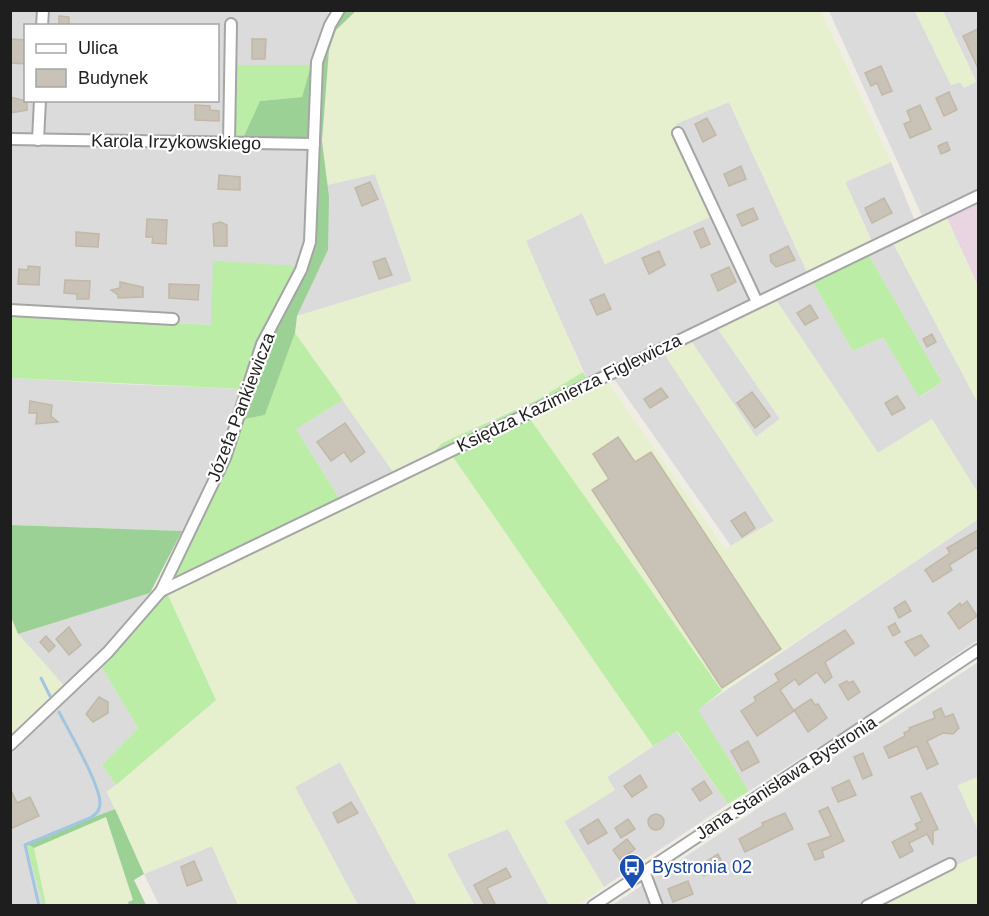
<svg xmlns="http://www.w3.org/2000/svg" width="989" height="916" font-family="Helvetica,sans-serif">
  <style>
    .residential { fill: #dcdbdb; fill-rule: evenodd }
    .industrial { fill: #e9d5e2 }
    .farmland { fill: #e6f0ce }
    .grass { fill: #bbeda7 }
    .forest { fill: #9cd196 }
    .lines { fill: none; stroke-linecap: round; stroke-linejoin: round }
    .stream { stroke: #a2c5e0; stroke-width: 3 }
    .building { fill: #c8c2b7; stroke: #c2b8a5; stroke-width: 1.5 }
    .minor-casing { stroke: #a5a5a5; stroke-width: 14 }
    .minor { stroke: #fff; stroke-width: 10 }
    .labels { text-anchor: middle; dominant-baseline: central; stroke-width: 4.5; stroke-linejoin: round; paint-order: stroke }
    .street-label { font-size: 18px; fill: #1e1e1e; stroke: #fff }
    .transit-label { font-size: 18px; fill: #164399; stroke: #fff; text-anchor: start }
  </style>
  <rect width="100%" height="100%" fill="#f0eee4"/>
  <!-- residential -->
  <g class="residential">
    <path d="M326 10 331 18 311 65H227L224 141 11 135 10 11ZM26 26H218V100H26Z"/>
    <path d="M829 11H915L951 85 960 82 965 87 976 81 943 11H978V194L924 220Z"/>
    <path d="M729 102 808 274 588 381 525 241 582 213 605 264 716 214 675 124Z"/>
    <path d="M10 143 311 151 308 241 299 266 212 325 11 314Z"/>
    <path d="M891 162 915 221 873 244 845 182Z"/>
    <path d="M375 174 412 281 297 316 328 250 327 185Z"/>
    <path d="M892 241 978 403V493L932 420 878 453 774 297 811 279 853 351 883 337 920 397 942 382 868 254Z"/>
    <path d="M716 326 780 419 756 437 689 338Z"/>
    <path d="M663 352 774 521 731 546 612 376Z"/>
    <path d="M10 378 121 384 242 389 216 462 182 531 11 525Z"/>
    <path d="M343 400 396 476 341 501 296 429Z"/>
    <path d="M978 519V640L850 727 749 791 697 710Z"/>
    <path d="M150 593 67 689 18 634Z"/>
    <path d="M978 662V777L958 786 978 830V855L877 905 611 906Z"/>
    <path d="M101 666 138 728 102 765 116 785 107 792 115 809 27 843 43 905 11 906V754Z"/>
    <path d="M676 731 728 804 604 887 564 821 614 790 607 777Z"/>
    <path d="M340 762 417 905H358L294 787Z"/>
    <path d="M508 829 549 905H474L447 854Z"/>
    <path d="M212 846 238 905H159L144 874Z"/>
  </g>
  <!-- industrial -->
  <path class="industrial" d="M978 201V286L946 216Z"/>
  <!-- farmland -->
  <g class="farmland">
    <path d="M357 11H821L891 162 845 182 873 244 808 274 729 102 676 124 717 214 605 264 582 213 526 241 583 372 537 400 485 422 427 460 396 476 295 333 297 316 412 281 375 174 327 185 322 141 329 50 336 30Z"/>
    <path d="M915 11H943L976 82 964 88 960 82 951 85Z"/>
    <path d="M946 216 978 286V403L892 241Z"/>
    <path d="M774 297 878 453 932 419 978 493V519L722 691 530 419 606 380 725 549 774 521 663 352 689 338 756 437 780 419 716 326Z"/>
    <path d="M451 454 653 746 607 777 615 790 564 822 604 887 578 905H549L508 829 447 854 474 905H417L340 762 295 787 358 905H238L212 846 144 874 107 792 216 700 167 593Z"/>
    <path d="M10 617 18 634 67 689 10 738Z"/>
    <path d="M978 777V830L958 785Z"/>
    <path d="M106 817 133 900 128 902 129 905H46L34 848Z"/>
    <path d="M978 855V905L877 906 936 875Z"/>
  </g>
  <!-- grass -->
  <g class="grass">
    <path d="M234 65H311L302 97 260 101 242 140 238 139 233 129Z"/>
    <path d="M868 254 942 382 919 397 883 337 853 351 811 279Z"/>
    <path d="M213 261 299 266 242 389 11 378 10 314 211 325Z"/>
    <path d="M295 333 343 400 296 429 341 501 169 584 240 420 265 415Z"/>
    <path d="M583 372 588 381 427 460 442 443 537 400Z"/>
    <path d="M530 419 722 691 698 710 749 791 728 804 677 731 653 746 451 454Z"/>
    <path d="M167 593 216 700 116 785 102 765 138 728 101 666Z"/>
    <path d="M26 843 34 848 46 905H43Z"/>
  </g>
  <!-- forest -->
  <g class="forest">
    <path d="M343 11H356L336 30 329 50 322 141 329 197 328 250 297 316 295 333 265 415 240 420 267 345 299 286 313 248 319 63 333 25Z"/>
    <path d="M311 65V142L242 140 260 101 302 97Z"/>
    <path d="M11 525 182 531 150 593 18 634 11 617Z"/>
    <path d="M115 809 144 874 134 880 146 905H129L128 902 133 900 106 817 34 848 26 843Z"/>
  </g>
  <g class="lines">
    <!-- stream -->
    <g class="stream">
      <path d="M41 678 50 696"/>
      <path d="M39 906 25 845 90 818C96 814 100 811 100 803 100 785 69 731 59 712"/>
    </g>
  </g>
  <!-- building -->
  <g class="building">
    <path d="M59 16 69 17V26H59Z"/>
    <path d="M978 29V68L963 36Z"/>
    <path d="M11 39 26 40V64L10 63Z"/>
    <path d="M252 39H266L265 59H252Z"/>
    <path d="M881 66 892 91 882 95 877 83 871 86 865 73Z"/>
    <path d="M949 92 957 110 944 116 936 98Z"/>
    <path d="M10 97 27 101V110L10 113Z"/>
    <path d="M195 105 210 106V110L219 111V121L195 120Z"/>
    <path d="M920 105 931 129 910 138 904 124 911 121 907 111Z"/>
    <path d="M707 118 716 135 703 142 695 124Z"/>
    <path d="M947 142 950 150 941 154 938 146Z"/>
    <path d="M741 166 746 179 729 186 724 174Z"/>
    <path d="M219 175 240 177V190L218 189Z"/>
    <path d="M370 182 378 199 362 206 355 188Z"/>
    <path d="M884 198 892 213 872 223 865 208Z"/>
    <path d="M753 208 758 219 742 226 737 215Z"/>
    <path d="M147 219 167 220 166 244 152 243 153 237H146Z"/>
    <path d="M220 222 227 225V246H214L213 224Z"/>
    <path d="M703 228 710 244 701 248 694 232Z"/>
    <path d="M76 232 99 234 98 247 76 246Z"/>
    <path d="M788 246 795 260 776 267 771 262 770 255Z"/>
    <path d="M659 251 665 265 649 274 642 258Z"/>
    <path d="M385 258 392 275 379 279 373 262Z"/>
    <path d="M28 266 40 267 39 285 18 284 19 269 28 270Z"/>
    <path d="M729 267 736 282 718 291 711 275Z"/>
    <path d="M65 280 90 281 89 299H77V294L64 293Z"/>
    <path d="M120 282 143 287V297L118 298V295L111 290 120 288Z"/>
    <path d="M169 284 199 285 198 300 169 298Z"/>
    <path d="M604 294 611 309 597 315 590 300Z"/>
    <path d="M810 305 818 318 805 325 797 313Z"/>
    <path d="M932 334 936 342 927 347 923 339Z"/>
    <path d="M661 388 668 397 650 408 644 399Z"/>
    <path d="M752 392 770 416 755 428 737 403Z"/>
    <path d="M897 396 905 408 892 415 885 403Z"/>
    <path d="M30 401 52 405 51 416 58 422 36 424 37 413H29Z"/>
    <path d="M345 423 365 452 351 462 344 452 331 461 317 442Z"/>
    <path d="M618 437 635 462 651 452 781 649 722 688 592 490 609 479 593 454Z"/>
    <path d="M745 512 755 528 742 537 731 521Z"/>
    <path d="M978 530V547L949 565 952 570 933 582 925 570 950 553 947 548Z"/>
    <path d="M905 601 911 611 899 618 894 608Z"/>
    <path d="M967 601 977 616 959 629 948 613 960 603 961 606Z"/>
    <path d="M895 623 900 632 893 636 888 627Z"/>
    <path d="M69 627 81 645 69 655 56 639Z"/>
    <path d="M845 630 854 643 825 662 832 677 825 683 817 672 799 685 795 679 780 690 794 711 757 736 741 711 756 701 754 697 779 681 775 674Z"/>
    <path d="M921 635 929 646 915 656 905 642Z"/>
    <path d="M46 636 55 646 49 652 40 642Z"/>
    <path d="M847 681 849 683 853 681 860 692 848 700 839 685Z"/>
    <path d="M99 697 108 702V713L93 722 86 714Z"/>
    <path d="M811 699 815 705 818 704 827 718 808 732 794 710Z"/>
    <path d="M941 708 945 717 953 714 959 728 953 734 943 733 927 741 938 764 927 769 917 746 889 758 884 747 905 736 904 733 910 730 909 728 935 718 933 712Z"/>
    <path d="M748 741 759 762 742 771 731 751Z"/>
    <path d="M863 753 872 775 863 779 854 757Z"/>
    <path d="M640 775 647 787 632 797 624 786Z"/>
    <path d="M849 780 856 795 838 802 832 788Z"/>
    <path d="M704 781 712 793 700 801 692 789Z"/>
    <path d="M10 788 17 803 30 797 39 816 10 829Z"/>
    <path d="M921 793 938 829 933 831V845L927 834 909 843 913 851 900 858 892 842 918 829 915 824 922 821 911 797Z"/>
    <path d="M351 802 358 813 338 823 333 813Z"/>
    <path d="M828 807 844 841 822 851 824 857 815 860 808 844 831 836 819 811Z"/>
    <path d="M785 813 793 829 745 852 739 839 763 826 762 823Z"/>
    <circle cx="656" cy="822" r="8"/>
    <path d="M598 819 607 833 588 844 580 830Z"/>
    <path d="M628 819 635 829 621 838 615 828Z"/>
    <path d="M627 839 635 849 620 860 613 850Z"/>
    <path d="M718 854 724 866 704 876 699 866Z"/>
    <path d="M194 861 202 880 187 886 181 867Z"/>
    <path d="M506 868 511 877 487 888 496 906H485L474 885Z"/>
    <path d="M688 881 693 894 673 902 668 889Z"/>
  </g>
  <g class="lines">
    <!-- minor casing -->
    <g class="minor-casing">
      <g id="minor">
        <path d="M42 26 43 10"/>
        <path d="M678 133 757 302"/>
        <path d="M10 139 314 144"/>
        <path d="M38 140 40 100"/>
        <path d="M229 143 231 24"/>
        <path d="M10 310 173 319"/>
        <path d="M161 591 978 196"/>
        <path d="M10 745 108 652 161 591 225 458 262 344 301 270 310 242 317 62 330 25 339 10"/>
        <path d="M644 871 657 906"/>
        <path d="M593 906 978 650"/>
        <path d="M867 906 950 864"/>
      </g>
    </g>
    <!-- minor -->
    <use href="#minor" class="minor"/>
  </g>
  <!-- icons -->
  <defs>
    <g id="bus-pin" transform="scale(1.35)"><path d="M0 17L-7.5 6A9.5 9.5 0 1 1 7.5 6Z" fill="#1a4fb4" stroke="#fff"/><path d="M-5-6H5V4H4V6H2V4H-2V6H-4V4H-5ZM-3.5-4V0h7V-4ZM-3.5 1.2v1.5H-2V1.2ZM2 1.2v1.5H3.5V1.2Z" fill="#fff"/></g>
  </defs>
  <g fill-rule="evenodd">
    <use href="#bus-pin" x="632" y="867"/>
  </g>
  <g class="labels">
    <!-- street labels -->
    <g class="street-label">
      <text transform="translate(176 142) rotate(1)">Karola Irzykowskiego</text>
      <text transform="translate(569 393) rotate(-26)">Księdza Kazimierza Figlewicza</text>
      <text transform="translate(241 407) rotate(-69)">Józefa Pankiewicza</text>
      <text transform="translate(786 778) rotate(-33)">Jana Stanisława Bystronia</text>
    </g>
    <!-- transit labels -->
    <g class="transit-label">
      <text x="652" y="867">Bystronia 02</text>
    </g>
  </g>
  <!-- border -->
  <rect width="989" height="916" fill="none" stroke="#1e1e1e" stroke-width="24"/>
  <!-- legend -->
  <rect x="24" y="24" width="195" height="78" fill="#ffffff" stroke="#a5a5a5" stroke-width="1.5"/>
  <rect x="36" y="44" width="30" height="9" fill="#ffffff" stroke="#a5a5a5" stroke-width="1.5"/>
  <text x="78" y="54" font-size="18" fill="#1e1e1e">Ulica</text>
  <rect x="36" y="69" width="30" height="18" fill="#c8c2b7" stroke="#a5a5a5" stroke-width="1.5"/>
  <text x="78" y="84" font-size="18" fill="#1e1e1e">Budynek</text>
</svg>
